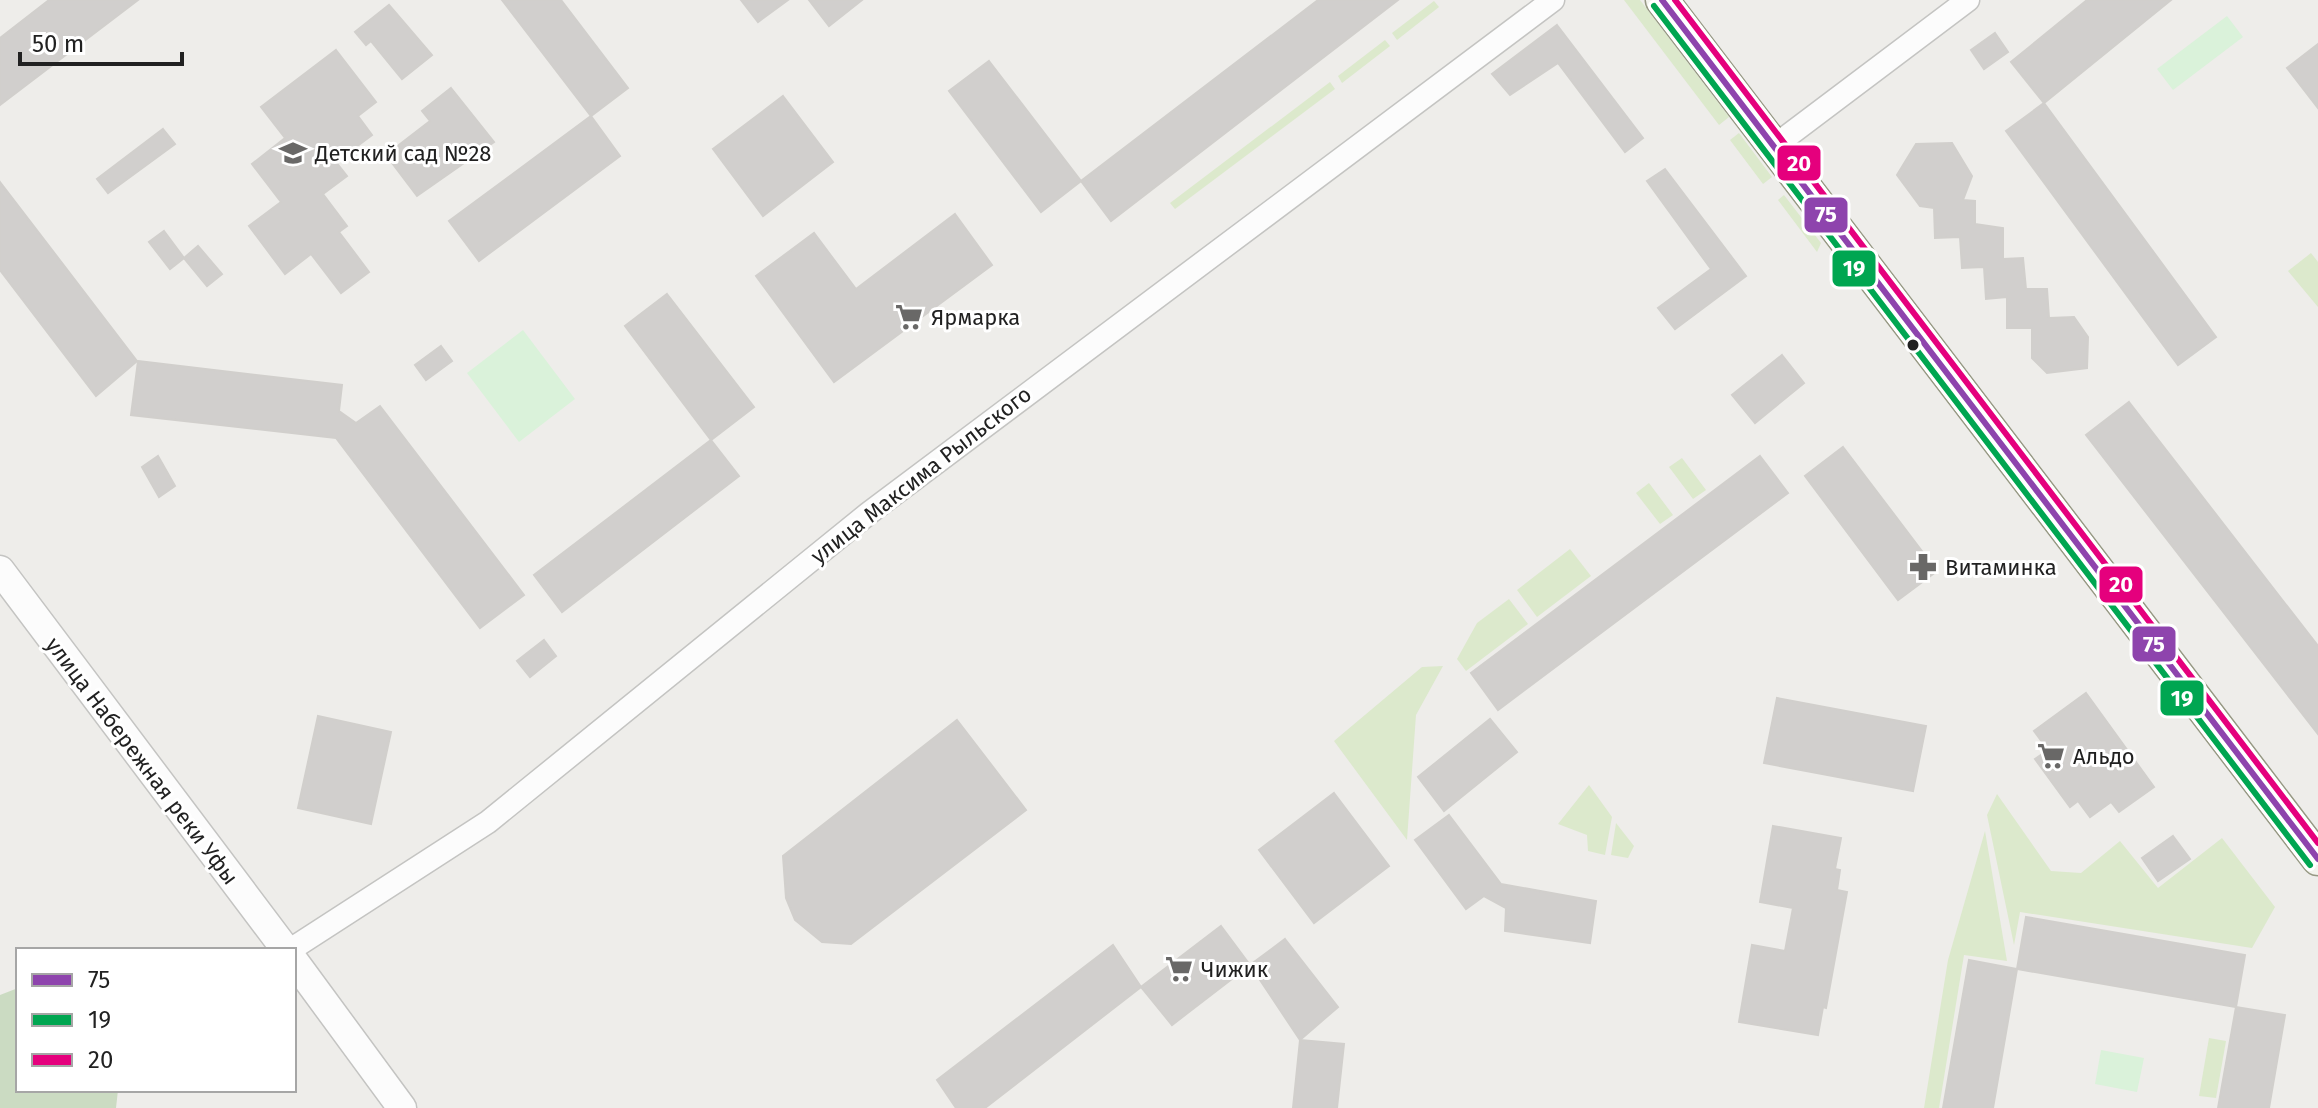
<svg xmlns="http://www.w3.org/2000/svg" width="2318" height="1108" font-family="'Fira Sans',sans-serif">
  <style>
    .grass { fill: #dce9cc }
    .forest { fill: #cbdbc2 }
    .park { fill: #daf2da }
    .building { fill: #d1cfcd; stroke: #d1cfcc; stroke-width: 2 }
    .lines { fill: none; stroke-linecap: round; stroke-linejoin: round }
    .minor-casing { stroke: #c4c4c2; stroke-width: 25 }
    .tertiary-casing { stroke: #c4c4c2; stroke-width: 31 }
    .secondary-casing { stroke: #969883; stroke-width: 35 }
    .minor { stroke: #fcfcfc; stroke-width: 22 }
    .tertiary { stroke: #fcfcfc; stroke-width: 28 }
    .secondary { stroke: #f3f3ed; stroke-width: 32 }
    .bus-1-casing { stroke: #fff; stroke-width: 12 }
    .bus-2-casing { stroke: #fff; stroke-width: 12 }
    .bus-3-casing { stroke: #fff; stroke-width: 12 }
    .bus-1 { stroke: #8e44ad; stroke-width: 6 }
    .bus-2 { stroke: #00a651; stroke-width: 6 }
    .bus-3 { stroke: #e5007d; stroke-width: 6 }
    .bus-dot { fill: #212121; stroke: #fff; stroke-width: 3 }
    .labels { text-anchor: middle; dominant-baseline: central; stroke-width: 6; stroke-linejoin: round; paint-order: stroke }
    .poi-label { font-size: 22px; fill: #212121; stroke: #fff; text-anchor: start }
    .street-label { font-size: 22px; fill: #212121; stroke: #fff }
    .line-badge { stroke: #fff; stroke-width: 3 }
    .badge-label { font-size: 22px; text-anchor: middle; font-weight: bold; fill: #fff }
  </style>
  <rect width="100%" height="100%" fill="#eeedea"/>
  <!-- grass -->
  <g class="grass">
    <path d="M1624 0H1640L1729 117 1719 125Z"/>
    <path d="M1434 1 1439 7 1397 40 1392 33Z"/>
    <path d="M1385 40 1390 46 1342 83 1338 76Z"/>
    <path d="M1330 82 1335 89 1175 209 1170 203Z"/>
    <path d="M1739 133 1772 177 1763 184 1730 140Z"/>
    <path d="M1784 195 1821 243 1817 252 1778 200Z"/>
    <path d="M2311 253 2318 262V307L2288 271Z"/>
    <path d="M1682 458 1706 490 1693 499 1669 467Z"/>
    <path d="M1649 483 1673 515 1660 524 1636 493Z"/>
    <path d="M1570 549 1591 576 1537 617 1517 590Z"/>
    <path d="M1509 599 1528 624 1466 671 1457 659 1477 623Z"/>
    <path d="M1443 666 1416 715 1407 840 1334 741 1422 667Z"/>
    <path d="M1589 785 1612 817 1605 855 1588 851 1587 835 1558 824Z"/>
    <path d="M1997 794 2051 871 2081 873 2120 841 2158 888 2222 838 2275 907 2252 948 2020 912 2014 945 1987 815Z"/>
    <path d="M1616 823 1634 846 1628 858 1611 855Z"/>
    <path d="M1985 831 2007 961 1964 955 1939 1108H1924L1948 960Z"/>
    <path d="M2209 1038 2226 1041 2216 1098 2199 1096Z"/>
  </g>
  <!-- forest -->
  <path class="forest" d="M18 988V1090H118L116 1108H0V995Z"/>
  <!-- park -->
  <g class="park">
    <path d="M2227 16 2243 37 2173 90 2157 69Z"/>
    <path d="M523 330 575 399 519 442 467 373Z"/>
    <path d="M2101 1050 2144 1058 2137 1092 2095 1084Z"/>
  </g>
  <!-- building -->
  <g class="building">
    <path d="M49 0H138L0 105V38Z"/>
    <path d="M502 0H561L628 88 591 116Z"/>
    <path d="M741 0H788L758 22Z"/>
    <path d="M809 0H862L829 26Z"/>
    <path d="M1318 0H1398L1111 221 1081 181Z"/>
    <path d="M2087 0H2171L2044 103 2011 62Z"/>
    <path d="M389 5 432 55 402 79 371 41 366 45 355 32Z"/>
    <path d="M1557 25 1643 138 1625 152 1558 63 1510 95 1492 74Z"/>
    <path d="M1995 33 2008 52 1984 69 1971 50Z"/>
    <path d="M2318 44V108L2287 68Z"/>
    <path d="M336 50 376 102 358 116 372 135 336 162 347 176 323 194 347 226 339 232 369 272 341 293 311 254 285 274 249 226 281 202 252 164 285 138 261 107Z"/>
    <path d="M989 61 1081 181 1041 212 949 91Z"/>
    <path d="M451 88 494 142 417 196 386 155 430 121 422 111Z"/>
    <path d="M783 96 833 162 763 216 713 149Z"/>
    <path d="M2044 103 2216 337 2178 365 2006 131Z"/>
    <path d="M591 116 620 156 479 261 449 221Z"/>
    <path d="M163 129 175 144 108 193 97 179Z"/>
    <path d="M1952 143 1972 176 1963 200 1975 201V224L2003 228V259L2023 258 2026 289H2047L2049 318 2074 317 2088 337 2087 368 2047 373 2032 358V328H2007V297L1986 299 1984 267 1962 268 1960 237 1935 238 1934 208 1920 206 1897 175 1916 144Z"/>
    <path d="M1665 169 1746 276 1675 329 1658 308 1711 269 1647 181Z"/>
    <path d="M0 182 137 361 96 396 0 270Z"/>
    <path d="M955 214 992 265 834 382 756 276 814 233 856 289Z"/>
    <path d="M164 231 184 258 170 269 149 242Z"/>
    <path d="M198 246 222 274 207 286 184 258Z"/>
    <path d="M667 294 754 407 711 440 625 326Z"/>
    <path d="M441 346 452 361 426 380 415 365Z"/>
    <path d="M1782 355 1804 383 1755 423 1732 395Z"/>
    <path d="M138 361 342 385 339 411 356 423 380 406 524 595 480 628 336 438 131 415Z"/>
    <path d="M2129 402 2318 646V734L2086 435Z"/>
    <path d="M711 440 739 476 562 612 534 575Z"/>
    <path d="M1843 447 1937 571 1898 600 1805 476Z"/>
    <path d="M158 456 175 486 159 497 142 467Z"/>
    <path d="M1760 456 1788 493 1498 710 1471 673Z"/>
    <path d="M544 640 556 656 530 677 517 661Z"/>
    <path d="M2086 693 2154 787 2119 812 2111 802 2090 817 2078 801 2070 807 2035 759 2048 750 2034 731Z"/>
    <path d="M1777 698 1926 726 1913 791 1764 763Z"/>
    <path d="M318 716 391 732 371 824 298 808Z"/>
    <path d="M1490 719 1517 752 1444 811 1418 777Z"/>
    <path d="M957 720 1026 810 851 944 822 942 795 920 786 898 783 856Z"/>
    <path d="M1334 793 1389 866 1314 923 1259 850Z"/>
    <path d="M1449 815 1501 884 1596 901 1590 943 1505 931 1506 908 1484 896 1466 909 1415 840Z"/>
    <path d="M1773 826 1841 838 1835 869 1840 870 1837 890 1847 892 1826 1008 1823 1007 1818 1035 1739 1022 1752 945 1785 951 1793 908 1760 902Z"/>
    <path d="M2173 836 2190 859 2158 881 2142 858Z"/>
    <path d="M2026 917 2245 955 2236 1007 2017 969Z"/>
    <path d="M1221 926 1250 965 1172 1025 1141 987Z"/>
    <path d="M1285 939 1338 1007 1300 1040 1250 965Z"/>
    <path d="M1113 945 1141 987 985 1108H956L937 1080Z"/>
    <path d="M1969 960 2017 969 1993 1108H1943Z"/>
    <path d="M2236 1007 2285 1015 2269 1108H2218Z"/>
    <path d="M1300 1040 1344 1044 1337 1108H1293Z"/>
  </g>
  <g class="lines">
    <!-- minor casing -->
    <g class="minor-casing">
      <g id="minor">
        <path d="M1773 147 1968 0"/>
        <path d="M290 950 488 822 869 513 1553 0"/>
      </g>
    </g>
    <!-- tertiary casing -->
    <g class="tertiary-casing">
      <g id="tertiary">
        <path d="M0 570 286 950"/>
        <path d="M294 961 402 1108"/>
      </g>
    </g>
    <!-- secondary casing -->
    <g class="secondary-casing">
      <path id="secondary" d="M1662 0 2318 859"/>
    </g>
    <!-- minor -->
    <use href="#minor" class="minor"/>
    <!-- tertiary -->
    <use href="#tertiary" class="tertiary"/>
    <!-- secondary -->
    <use href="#secondary" class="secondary"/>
    <!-- bus-1 casing -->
    <g class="bus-1-casing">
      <path id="bus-1" d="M1662 0 2318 859"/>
    </g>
    <!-- bus-2 casing -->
    <g class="bus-2-casing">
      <path id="bus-2" d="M1654 6 2310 865"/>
    </g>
    <!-- bus-3 casing -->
    <g class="bus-3-casing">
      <path id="bus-3" d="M1675 0 2318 843"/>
    </g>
    <!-- bus-1 -->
    <use href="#bus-1" class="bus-1"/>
    <!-- bus-2 -->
    <use href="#bus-2" class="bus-2"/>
    <!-- bus-3 -->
    <use href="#bus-3" class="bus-3"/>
  </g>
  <!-- icons -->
  <defs>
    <g id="school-bare" transform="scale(2.16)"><path d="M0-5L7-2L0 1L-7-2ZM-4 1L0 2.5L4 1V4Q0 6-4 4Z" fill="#696867" stroke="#fff" stroke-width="2.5" paint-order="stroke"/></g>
    <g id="supermarket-bare" transform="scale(2.16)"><path d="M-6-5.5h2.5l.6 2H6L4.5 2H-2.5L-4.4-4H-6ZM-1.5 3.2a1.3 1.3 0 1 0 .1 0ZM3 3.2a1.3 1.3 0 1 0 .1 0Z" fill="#696867" stroke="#fff" stroke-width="2.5" paint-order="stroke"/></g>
    <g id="pharmacy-bare" transform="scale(2.16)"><path d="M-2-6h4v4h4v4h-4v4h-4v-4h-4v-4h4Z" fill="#696867" stroke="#fff" stroke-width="2.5" paint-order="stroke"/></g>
  </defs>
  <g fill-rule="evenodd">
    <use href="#school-bare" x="293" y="153"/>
    <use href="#supermarket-bare" x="909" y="317"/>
    <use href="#pharmacy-bare" x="1923" y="567"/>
    <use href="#supermarket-bare" x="2051" y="756"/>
    <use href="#supermarket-bare" x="1179" y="969"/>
  </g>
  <!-- markers -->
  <circle class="bus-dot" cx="1913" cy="345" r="7"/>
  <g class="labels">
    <!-- poi labels -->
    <g class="poi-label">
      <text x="315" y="153">Детский сад №28</text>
      <text x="931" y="317">Ярмарка</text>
      <text x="1945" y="567">Витаминка</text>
      <text x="2073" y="756">Альдо</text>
      <text x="1201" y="969">Чижик</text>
    </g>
    <!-- street labels -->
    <g class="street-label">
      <text transform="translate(921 475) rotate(-38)">улица Максима Рыльского</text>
      <text transform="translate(142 761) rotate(53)">улица Набережная реки Уфы</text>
    </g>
  </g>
  <g class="line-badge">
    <rect x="1776" y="144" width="46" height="38" rx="8" fill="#e5007d"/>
    <rect x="1803" y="196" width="46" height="38" rx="8" fill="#8e44ad"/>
    <rect x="1831" y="249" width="46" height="39" rx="8" fill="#00a651"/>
    <rect x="2098" y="565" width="46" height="39" rx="8" fill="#e5007d"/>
    <rect x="2131" y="625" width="46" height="38" rx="8" fill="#8e44ad"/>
    <rect x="2159" y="679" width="46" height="38" rx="8" fill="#00a651"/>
  </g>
  <g class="badge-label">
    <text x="1799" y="171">20</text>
    <text x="1826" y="222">75</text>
    <text x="1854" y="276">19</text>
    <text x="2121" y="592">20</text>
    <text x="2154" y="652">75</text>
    <text x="2182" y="706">19</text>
  </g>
  <!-- legend -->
  <rect x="16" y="948" width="280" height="144" fill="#ffffff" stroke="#a6a6a6" stroke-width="2"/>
  <rect x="32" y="974" width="40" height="12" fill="#8e44ad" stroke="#a6a6a6" stroke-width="2"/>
  <text x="88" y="988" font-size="24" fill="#212121">75</text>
  <rect x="32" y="1014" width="40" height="12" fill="#00a651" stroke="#a6a6a6" stroke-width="2"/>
  <text x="88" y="1028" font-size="24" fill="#212121">19</text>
  <rect x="32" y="1054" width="40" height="12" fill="#e5007d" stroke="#a6a6a6" stroke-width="2"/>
  <text x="88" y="1068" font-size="24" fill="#212121">20</text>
  <!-- scale -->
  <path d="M20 52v12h162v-12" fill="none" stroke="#212121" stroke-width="4"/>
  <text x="32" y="52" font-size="24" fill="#212121" stroke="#ffffff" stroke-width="6" paint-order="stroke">50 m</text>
</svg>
